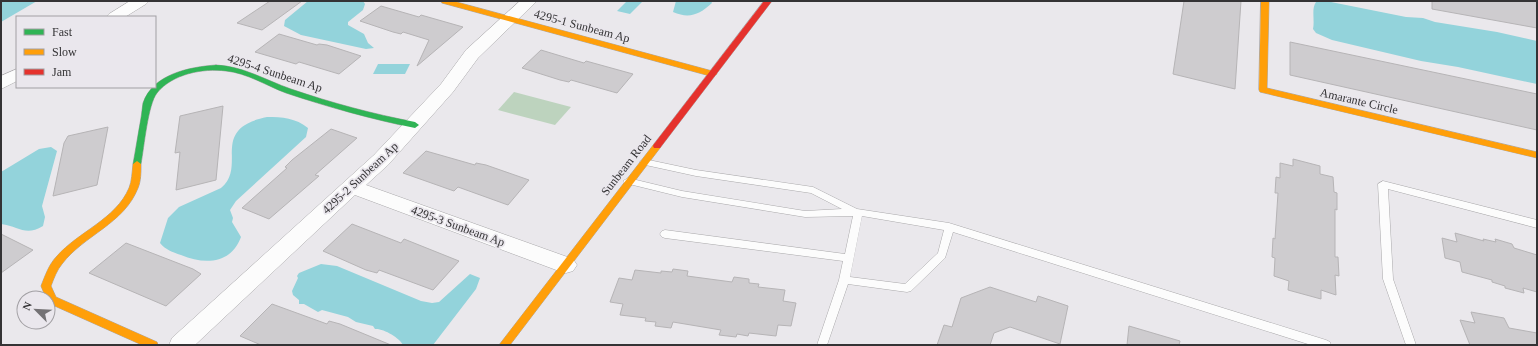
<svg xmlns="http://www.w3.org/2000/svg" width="1538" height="346" font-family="'Times New Roman',serif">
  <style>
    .green { fill: #bdd3be }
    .water { fill: #93d3db }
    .building { fill: #cecccf; stroke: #b6b4b6 }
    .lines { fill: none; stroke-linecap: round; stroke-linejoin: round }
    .lane-casing { stroke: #aaa9ab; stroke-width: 1 }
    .street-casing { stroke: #aaa9ab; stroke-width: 1 }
    .fast-casing { stroke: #aaa9ab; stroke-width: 1 }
    .slow-casing { stroke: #aaa9ab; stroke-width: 1 }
    .jam-casing { stroke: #aaa9ab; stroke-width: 1 }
    .lane { fill: #fcfcfc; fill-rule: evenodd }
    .street { fill: #fcfcfc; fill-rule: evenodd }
    .fast { fill: #30b455; fill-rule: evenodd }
    .slow { fill: #ff9f0a; fill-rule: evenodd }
    .jam { fill: #e5322d; fill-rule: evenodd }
    .labels { text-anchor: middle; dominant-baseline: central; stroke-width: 3.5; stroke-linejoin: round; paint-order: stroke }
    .street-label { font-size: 12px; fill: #343335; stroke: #eae7ed }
  </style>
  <rect width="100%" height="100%" fill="#eae8ec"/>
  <!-- green -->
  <path class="green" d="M514 92 571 107 555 125 498 110Z"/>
  <!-- water -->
  <g class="water">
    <path d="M1 1H37L1 22Z"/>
    <path d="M308 1H363L365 4 363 10 348 22V25L364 34 368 43 374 48 366 49 301 35 284 26 285 20Z"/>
    <path d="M627 1H643L630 14 617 11Z"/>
    <path d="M676 1H711L712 3C699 15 689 19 673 12Z"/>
    <path d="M1316 2H1331L1406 17 1423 18 1435 22 1497 32 1537 41V84L1458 67 1421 61 1332 40 1316 33 1313 29C1315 20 1311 9 1316 2Z"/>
    <path d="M378 64H410L405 74H373Z"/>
    <path d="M267 117C282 117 296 118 308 128L306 137 236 201 230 210 233 218 232 222 241 237C231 264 205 265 181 255 172 252 166 250 160 243L168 218 179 207 221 188C248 166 208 129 267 117Z"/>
    <path d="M51 147 57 151 42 206 45 217 43 226C25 237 19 226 1 224V172L39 149Z"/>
    <path d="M321 264 337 266 421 301 432 303 439 302 470 274 480 278 476 289 433 345H403C400 338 383 328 375 329L373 326 356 322 348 317 322 310 318 312 304 304H299V300L293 295 292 291 298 278 297 276 299 273Z"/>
  </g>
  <!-- building -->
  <g class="building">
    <path d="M270 1H302L262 30 237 23Z"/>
    <path d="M1184 1H1241L1235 89 1173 74Z"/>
    <path d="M1432 1H1537V28L1432 9Z"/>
    <path d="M381 6 419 17 421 15 463 27 417 66 429 40 403 32 401 34 393 32 360 21Z"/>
    <path d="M279 34 317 45 319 44 327 45 361 56 339 74 299 62 296 64 255 52Z"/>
    <path d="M1290 42 1537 94V130L1290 75Z"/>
    <path d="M541 50 584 63 586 61 633 74 617 93 571 80 569 82 560 80 522 68Z"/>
    <path d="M223 106 216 180 176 190 180 152 175 153 180 116Z"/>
    <path d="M108 127 97 185 53 196 64 143 68 136Z"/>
    <path d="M331 129 357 138 315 175 319 176 269 219 242 208 287 168 285 167 292 160Z"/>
    <path d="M426 151 475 165 476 163 486 165 529 180 508 205 458 187 454 191 403 173Z"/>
    <path d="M1293 159 1320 166V174L1333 177 1334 192 1337 193V210L1335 209V257H1338L1339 276 1335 275 1336 295 1321 290V299L1288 290 1289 281 1274 276 1275 258 1272 257 1273 238 1275 239 1278 193H1275L1276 177 1280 178V163L1293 166Z"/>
    <path d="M352 224 401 243 404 239 459 261 433 290 379 270 377 273 366 270 323 251Z"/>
    <path d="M1455 233 1484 241 1483 239 1496 242 1495 239 1512 244 1514 248 1537 255V292L1523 288 1524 293 1505 288V286L1492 282V280L1462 272 1460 262 1445 258 1442 238 1457 242Z"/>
    <path d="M1 234 33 250 1 273Z"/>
    <path d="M126 243 193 269 201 274 166 306 89 273Z"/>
    <path d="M673 269 688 271 687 276 732 282 734 277 749 279V283L759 284 758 287 785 290 783 301 796 303 791 326 778 325 776 336 749 333 748 336 737 334 736 337 719 335 721 330 673 322 671 328 655 326 656 322 645 321 646 318 620 315 623 304 610 302 619 278 632 280 635 270 661 273V271L672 272Z"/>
    <path d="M990 287 1036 302 1038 296 1068 306 1060 344 1010 327 994 333 990 345H937L944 325 952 327 961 298Z"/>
    <path d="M272 304 327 324 329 321 340 324 391 345H261L240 336Z"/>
    <path d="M1471 312 1504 318 1509 328 1537 333V345H1470L1460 320 1475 323Z"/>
    <path d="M1129 326 1180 341 1179 345H1127Z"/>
  </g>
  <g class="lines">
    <!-- lane casing -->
    <g class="lane-casing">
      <g id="lane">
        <path d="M644 159 696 170 813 187 857 209 949 223 1326 340 1330 342 1331 345H1311L953 232 945 258 911 291 907 292 848 284 827 345H817L839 280 843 261 665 238 662 237 660 234 662 231 665 230 845 254 853 216 805 217 682 197 625 183 623 181 628 178 682 191 805 211 842 209 811 193 696 176 641 164 640 162ZM862 216 944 230 938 253 905 284 850 277Z"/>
        <path d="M1383 181 1537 220V228L1388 189 1393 279 1416 345H1406L1383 279 1378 184Z"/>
      </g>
    </g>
    <!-- street casing -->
    <g class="street-casing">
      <g id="street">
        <path d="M130 1H149L146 4 125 17H106L109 14Z"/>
        <path d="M520 1H537L478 58 453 92 388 165 366 185 573 259 577 265 573 271 566 273 559 271 355 195 195 345H169L172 338 374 155 441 84 466 50Z"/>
        <path d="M17 69V81L1 89V76Z"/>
      </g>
    </g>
    <!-- fast casing -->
    <g class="fast-casing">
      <path id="fast" d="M216 65C243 66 265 80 291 89 332 103 373 114 415 122L419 125 415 128C371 119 328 107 286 93 267 86 247 73 226 71 203 68 172 74 157 93 148 104 144 148 141 164L137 167 134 166 133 164C136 149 138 133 141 118 142 113 142 108 143 103 153 74 189 67 216 65Z"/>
    </g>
    <!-- slow casing -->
    <g class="slow-casing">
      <g id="slow">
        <path d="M441 1H453L716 72 717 74 713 76H710L442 3Z"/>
        <path d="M1261 1H1269L1267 88 1537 152V158L1260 92 1259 90Z"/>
        <path d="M657 143 661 146 660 148 510 345H499L654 144Z"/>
        <path d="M137 161 141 164C141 172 141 181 138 188 124 224 84 235 62 264 57 270 54 278 51 286L56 297 157 342 158 345H142L48 303V298H46L41 286C45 276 49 264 57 256 78 232 116 219 129 188 132 181 132 172 133 164Z"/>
      </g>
    </g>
    <!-- jam casing -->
    <g class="jam-casing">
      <path id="jam" d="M764 1H772L660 148H654L653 146 654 144Z"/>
    </g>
    <!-- lane -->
    <use href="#lane" class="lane"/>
    <!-- street -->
    <use href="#street" class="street"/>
    <!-- fast -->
    <use href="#fast" class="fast"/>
    <!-- slow -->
    <use href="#slow" class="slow"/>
    <!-- jam -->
    <use href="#jam" class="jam"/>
  </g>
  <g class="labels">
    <!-- street labels -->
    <g class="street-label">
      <text transform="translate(582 26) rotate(15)">4295-1 Sunbeam Ap</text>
      <text transform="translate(275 73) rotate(18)">4295-4 Sunbeam Ap</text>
      <text transform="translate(1359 101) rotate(13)">Amarante Circle</text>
      <text transform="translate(626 165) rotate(-52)">Sunbeam Road</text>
      <text transform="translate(360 178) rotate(-43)">4295-2 Sunbeam Ap</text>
      <text transform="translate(458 226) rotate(20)">4295-3 Sunbeam Ap</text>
    </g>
  </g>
  <!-- border -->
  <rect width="1538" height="346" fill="none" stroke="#343335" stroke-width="4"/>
  <!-- legend -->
  <rect x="16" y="16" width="140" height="72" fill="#eae7ed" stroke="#a19fa3"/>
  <rect x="24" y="29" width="20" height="6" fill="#30b455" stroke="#a19fa3"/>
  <text x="52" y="36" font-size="12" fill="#343335">Fast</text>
  <rect x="24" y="49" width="20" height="6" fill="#ff9f0a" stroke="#a19fa3"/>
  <text x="52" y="56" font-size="12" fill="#343335">Slow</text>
  <rect x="24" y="69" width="20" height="6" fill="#e5322d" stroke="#a19fa3"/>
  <text x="52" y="76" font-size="12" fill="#343335">Jam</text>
  <!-- north arrow -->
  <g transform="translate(36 310) rotate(294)"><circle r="19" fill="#eae7ed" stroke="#a19fa3"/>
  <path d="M0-3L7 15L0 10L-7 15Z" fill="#747275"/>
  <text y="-6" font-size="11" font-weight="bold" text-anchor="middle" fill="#343335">N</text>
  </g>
</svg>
